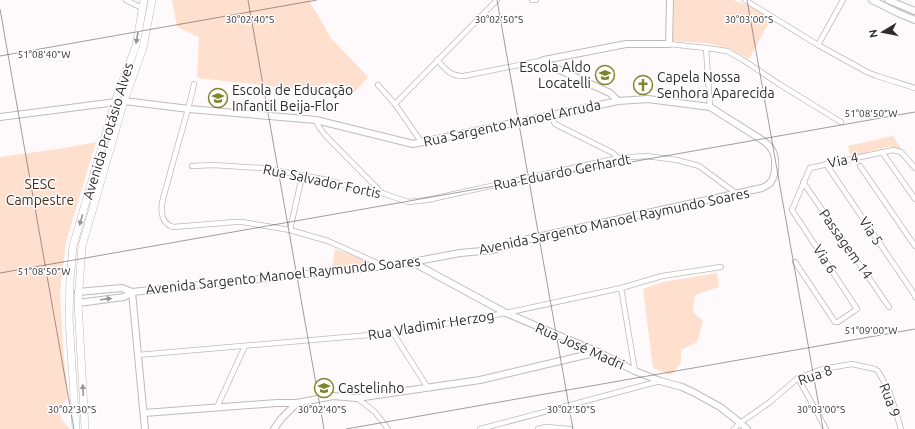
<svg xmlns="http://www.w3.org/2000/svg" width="915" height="429" font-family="Ubuntu,sans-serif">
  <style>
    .green { fill: #ffdfcd }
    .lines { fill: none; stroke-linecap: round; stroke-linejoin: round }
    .street-casing { stroke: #c1b9b9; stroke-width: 6 }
    .secondary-casing { stroke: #c1b9b9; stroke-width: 8 }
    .primary-casing { stroke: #c1b9b9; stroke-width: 8 }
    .street { stroke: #fff; stroke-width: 4.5 }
    .secondary { stroke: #fff; stroke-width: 6 }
    .primary { stroke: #fff; stroke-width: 7 }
    .oneway { fill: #989696 }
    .ticks { fill: none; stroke: #312d2e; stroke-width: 1; stroke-opacity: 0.45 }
    .labels { text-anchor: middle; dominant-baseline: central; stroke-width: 3; stroke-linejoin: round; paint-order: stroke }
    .poi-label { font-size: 14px; fill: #312d2e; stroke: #fff; text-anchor: start }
    .street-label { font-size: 14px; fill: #312d2e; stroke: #fff }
    .park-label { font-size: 14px; fill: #502d17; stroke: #fff }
    .ticks-label { font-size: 10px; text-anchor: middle; fill: #312d2e; stroke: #fff; stroke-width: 3; stroke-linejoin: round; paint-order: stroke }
  </style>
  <rect width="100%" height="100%" fill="#fefafb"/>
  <!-- green -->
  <g class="green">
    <path d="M172 0H311V4L331 38 368 77 352 95 330 83 305 90 197 78 199 37 177 27Z"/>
    <path d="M674 0H733L752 7 771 19 749 59 728 48 706 43 673 41Z"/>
    <path d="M893 136 904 153 890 146 851 157 848 146Z"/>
    <path d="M96 142 66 242 60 292 63 347 68 398 60 407 61 419 70 429H0V157L64 148Z"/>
    <path d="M335 249 376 264 332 268Z"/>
    <path d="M717 273 719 287 695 295 693 312 703 321 697 342 681 350V363L671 375 653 368 643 289 663 282Z"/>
  </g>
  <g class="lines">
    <!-- street casing -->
    <g class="street-casing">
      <g id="street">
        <path d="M126 0 142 8"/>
        <path d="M532 0H536"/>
        <path d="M745 0 818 45 867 72 877 76 915 88"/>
        <path d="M669 44 706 48 727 51 743 60 779 84 841 122"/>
        <path d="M818 45 843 0"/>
        <path d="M706 48 710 107"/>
        <path d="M437 60C447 70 449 76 464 76L544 60"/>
        <path d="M194 84C187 117 176 149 168 181 165 192 160 204 162 214 163 221 167 225 173 227L235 222H242L290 230 328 241 377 263 385 264"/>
        <path d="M378 85 395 104 422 143"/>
        <path d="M395 104 497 0"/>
        <path d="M550 115 555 124 613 153 618 158"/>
        <path d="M316 120 319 127 325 135 382 193"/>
        <path d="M882 152 915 199"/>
        <path d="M826 164 914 294 915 297"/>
        <path d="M192 166 213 165 262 168 328 180 359 190 382 193 408 202 427 200 618 158 646 156 677 160 699 166 737 194"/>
        <path d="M860 166 915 246"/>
        <path d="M803 182 889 307"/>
        <path d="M290 230 302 176"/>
        <path d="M795 262 835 322H838L857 309 792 210 810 168 893 150 901 152 915 168"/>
        <path d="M621 288 635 371"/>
        <path d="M393 333 428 388"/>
        <path d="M138 355 393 333 506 313 621 288 662 276 721 267"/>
        <path d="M798 378 826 429"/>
        <path d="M357 398 375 412 388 429"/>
        <path d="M217 407 245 346"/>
        <path d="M480 429 660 381"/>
        <path d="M538 429 546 427 570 429"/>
        <path d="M734 429 740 423 770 402 798 378 822 369 852 364 875 369 878 371 890 393 901 429"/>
      </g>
    </g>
    <!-- secondary casing -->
    <g class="secondary-casing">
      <g id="secondary">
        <path d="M872 0 898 13 915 20"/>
        <path d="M888 0 915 11"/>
        <path d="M544 60 626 44H669L670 0"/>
        <path d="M544 60 549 65 610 93 618 101"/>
        <path d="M0 117 124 101 189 109 316 120 413 144 618 101 648 99 710 107 765 142C767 144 768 145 770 147 777 155 777 174 770 183 768 185 765 187 762 188L528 239 493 250 460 253 396 265 132 292 122 288 78 292"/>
        <path d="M412 262 506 313 598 352 635 371 660 381 682 387 693 392 720 407 733 417 747 429"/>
        <path d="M132 292 145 429"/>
        <path d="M78 303 124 297 132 292"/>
        <path d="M144 413 277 403H297L333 396 357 398 480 380 598 352"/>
        <path d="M274 429 281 419 297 403"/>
      </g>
    </g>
    <!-- primary casing -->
    <g class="primary-casing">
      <g id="primary">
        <path d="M76 429 69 318 70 280 73 246 115 102 136 46 144 0"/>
        <path d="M85 429 78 303 82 246 124 101 143 48 152 0"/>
      </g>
    </g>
    <!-- street -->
    <use href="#street" class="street"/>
    <!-- secondary -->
    <use href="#secondary" class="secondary"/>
    <!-- primary -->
    <use href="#primary" class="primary"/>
  </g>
  <!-- one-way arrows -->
  <defs><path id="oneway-solid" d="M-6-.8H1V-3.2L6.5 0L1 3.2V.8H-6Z"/></defs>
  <g class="oneway">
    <use href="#oneway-solid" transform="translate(137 38) rotate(100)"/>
    <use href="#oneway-solid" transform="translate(81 220) rotate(106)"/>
    <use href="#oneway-solid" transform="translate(106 299) rotate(-7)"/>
    <use href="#oneway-solid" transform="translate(83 390) rotate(-93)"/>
  </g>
  <!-- ticks -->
  <path class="ticks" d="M248 0 324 429M497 0 573 429M747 0 823 429M0 9 74 429M0 56 317 0M0 273 915 112M346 429 915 329"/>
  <!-- icons -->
  <defs>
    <g id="school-ring" transform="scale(1)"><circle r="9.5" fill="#fff" stroke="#818530" stroke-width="1.5"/><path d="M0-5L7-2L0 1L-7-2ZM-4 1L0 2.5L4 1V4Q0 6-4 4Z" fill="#818530"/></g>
    <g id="church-ring" transform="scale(1)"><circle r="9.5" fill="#fff" stroke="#818530" stroke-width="1.5"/><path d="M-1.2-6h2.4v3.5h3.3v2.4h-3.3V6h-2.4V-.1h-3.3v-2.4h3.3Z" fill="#818530"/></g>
  </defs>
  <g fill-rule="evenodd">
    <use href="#school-ring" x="605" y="75"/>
    <use href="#church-ring" x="643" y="85"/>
    <use href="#school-ring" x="218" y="98"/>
    <use href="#school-ring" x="324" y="388"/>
  </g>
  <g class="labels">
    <!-- poi labels -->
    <g class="poi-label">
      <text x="591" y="67" text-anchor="end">Escola Aldo<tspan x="591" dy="16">Locatelli</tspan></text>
      <text x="657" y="77">Capela Nossa<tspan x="657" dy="16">Senhora Aparecida</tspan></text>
      <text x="232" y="90">Escola de Educação<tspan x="232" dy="16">Infantil Beija-Flor</tspan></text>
      <text x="338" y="388">Castelinho</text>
    </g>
    <!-- street labels -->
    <g class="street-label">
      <text transform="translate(512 123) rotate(-12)">Rua Sargento Manoel Arruda</text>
      <text transform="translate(108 131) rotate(-73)">Avenida Protásio Alves</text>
      <text transform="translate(843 160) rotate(-12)">Via 4</text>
      <text transform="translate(562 172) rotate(-11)">Rua Eduardo Gerhardt</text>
      <text transform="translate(322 181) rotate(12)">Rua Salvador Fortis</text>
      <text transform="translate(614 221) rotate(-12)">Avenida Sargento Manoel Raymundo Soares</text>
      <text transform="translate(871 231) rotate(56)">Via 5</text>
      <text transform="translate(846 244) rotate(55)">Passagem 14</text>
      <text transform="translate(825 259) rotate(57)">Via 6</text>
      <text transform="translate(283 275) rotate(-6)">Avenida Sargento Manoel Raymundo Soares</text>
      <text transform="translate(431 325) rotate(-9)">Rua Vladimir Herzog</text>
      <text transform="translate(580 346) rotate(24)">Rua José Madri</text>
      <text transform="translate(815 375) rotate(-19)">Rua 8</text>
      <text transform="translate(890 400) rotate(69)">Rua 9</text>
    </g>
    <!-- park labels -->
    <g class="park-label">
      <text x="40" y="184">SESC<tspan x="40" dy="16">Campestre</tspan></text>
    </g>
  </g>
  <g class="ticks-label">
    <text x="250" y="23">30°02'40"S</text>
    <text x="499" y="23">30°02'50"S</text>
    <text x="749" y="23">30°03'00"S</text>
    <text x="44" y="58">51°08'40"W</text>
    <text x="871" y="117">51°08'50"W</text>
    <text x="44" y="275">51°08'50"W</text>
    <text x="871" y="334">51°09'00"W</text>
    <text x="72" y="413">30°02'30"S</text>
    <text x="322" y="413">30°02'40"S</text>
    <text x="571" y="413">30°02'50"S</text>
    <text x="821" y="413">30°03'00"S</text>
  </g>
  <!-- north arrow -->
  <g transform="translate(883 32) rotate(260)" stroke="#ffffff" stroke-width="3" paint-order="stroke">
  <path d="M0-3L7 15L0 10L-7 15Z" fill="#312d2e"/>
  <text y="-6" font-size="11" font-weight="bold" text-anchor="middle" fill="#312d2e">N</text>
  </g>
</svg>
